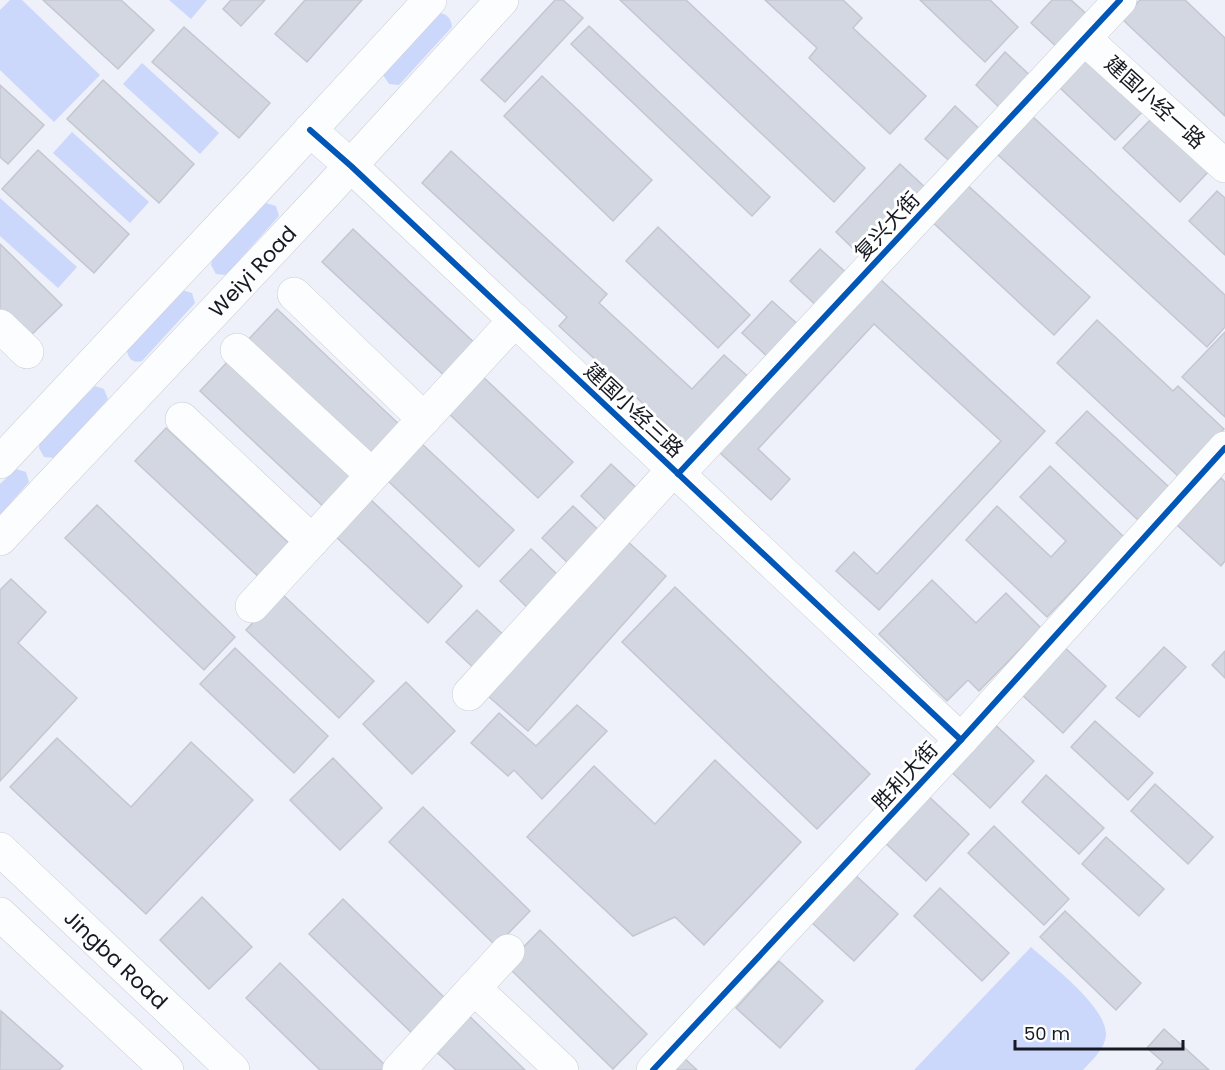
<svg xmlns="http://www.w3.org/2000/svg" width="1225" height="1070" font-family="Poppins,'Noto Sans SC',sans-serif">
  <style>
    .green { fill: #ccd8fb }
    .building { fill: #d3d7e2; stroke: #c4c7cf; stroke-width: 1.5 }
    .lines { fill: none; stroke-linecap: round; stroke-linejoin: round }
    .minor-casing { stroke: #cacdd5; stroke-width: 34 }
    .major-casing { stroke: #cacdd5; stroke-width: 34 }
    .minor { stroke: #fcfdfe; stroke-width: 33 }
    .major { stroke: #fcfdfe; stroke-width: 33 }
    .cycleway-casing { stroke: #fff; stroke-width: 10 }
    .cycleway { stroke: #0057b8; stroke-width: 6 }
    .labels { text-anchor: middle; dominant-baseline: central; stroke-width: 6; stroke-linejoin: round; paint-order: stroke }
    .street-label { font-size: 21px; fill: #161921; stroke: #fff }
  </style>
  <rect width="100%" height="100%" fill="#eef1fa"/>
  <!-- green -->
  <g class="green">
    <path d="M10 0H22L100 75 54 122 0 70V10Z"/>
    <path d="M169 0H207L191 19Z"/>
    <path d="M439 13C447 14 451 18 452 27L399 85 389 84 383 75Z"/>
    <path d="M142 63 219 133 200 154 123 84Z"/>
    <path d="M72 132 149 202 130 223 53 153Z"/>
    <path d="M0 198 77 267 58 288 0 236Z"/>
    <path d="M266 203 276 206 279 216 226 275 216 274 211 265 212 260Z"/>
    <path d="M182 290 192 293 195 303 142 361C132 364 126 357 127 346Z"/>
    <path d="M95 386 104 389 108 399 55 458 44 457 39 448 40 442Z"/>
    <path d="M16 469 26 472 29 482 0 515V484Z"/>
    <path d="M1031 947C1051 965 1107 1007 1106 1035 1105 1049 1092 1060 1083 1070H914Z"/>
  </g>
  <!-- building -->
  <g class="building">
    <path d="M43 0H121L154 30 118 69Z"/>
    <path d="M231 0H265L241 26 223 9Z"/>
    <path d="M305 0H362L307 62 275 34Z"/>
    <path d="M555 0H563L583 18 505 102 481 80Z"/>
    <path d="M620 0H686L865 168 834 202Z"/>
    <path d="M765 0H843L862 18 853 28 926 96 890 134 809 58 817 48Z"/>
    <path d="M920 0H990L1018 27 985 62Z"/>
    <path d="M1052 0H1071L1091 18 1061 51 1031 23Z"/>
    <path d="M1140 0H1185L1225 38V116L1122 19Z"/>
    <path d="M589 26 770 197 752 216 571 44Z"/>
    <path d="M184 27 270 103 239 138 152 62Z"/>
    <path d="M1005 52 1035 80 1005 113 976 85Z"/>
    <path d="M1087 56 1144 110 1115 140 1058 86Z"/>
    <path d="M542 76 652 180 613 221 504 116Z"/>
    <path d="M103 80 194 164 159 203 67 119Z"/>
    <path d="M0 85 44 125 8 164 0 157Z"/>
    <path d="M955 106 985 134 955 166 925 139Z"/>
    <path d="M1032 116 1225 295V327L1207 347 997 154Z"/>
    <path d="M1152 118 1208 172 1180 202 1123 148Z"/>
    <path d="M38 150 129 234 94 273 2 189Z"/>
    <path d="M451 151 607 294 599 303 692 389 724 355 752 380 690 447 559 326 567 317 422 183Z"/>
    <path d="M900 164 929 191 865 260 836 232Z"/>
    <path d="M964 182 1090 297 1054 335 928 218Z"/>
    <path d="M1217 191 1225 198V255L1189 221Z"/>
    <path d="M658 227 750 315 718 348 626 261Z"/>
    <path d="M353 229 480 348 450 381 322 262Z"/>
    <path d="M0 244 62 305 22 344 0 322Z"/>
    <path d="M820 249 850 276 820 309 790 281Z"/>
    <path d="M880 279 1045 431 879 610 836 571 854 552 877 574 1001 441 874 324 758 449 790 479 771 500 719 452Z"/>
    <path d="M772 301 802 328 772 361 742 333Z"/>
    <path d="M277 309 404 429 374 462 246 342Z"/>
    <path d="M1097 320 1173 391 1178 386 1224 429 1179 477 1057 363Z"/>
    <path d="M1225 332V417L1182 377Z"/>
    <path d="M231 358 358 477 327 510 200 391Z"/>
    <path d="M480 374 573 462 538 498 445 410Z"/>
    <path d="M1087 411 1169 487 1138 520 1056 443Z"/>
    <path d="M166 428 294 548 263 581 135 461Z"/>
    <path d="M421 443 514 530 479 567 386 479Z"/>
    <path d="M611 464 644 495 613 527 581 496Z"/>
    <path d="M1050 466 1124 537 1047 617 966 540 997 506 1051 557 1066 541 1020 497Z"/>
    <path d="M1221 478 1225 482V561L1221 566 1177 525Z"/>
    <path d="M369 498 462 586 428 623 334 535Z"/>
    <path d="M97 505 235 637 204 670 65 538Z"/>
    <path d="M573 506 606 537 575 570 542 538Z"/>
    <path d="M627 541 666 576 528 731 488 696Z"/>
    <path d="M531 549 564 581 533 613 500 581Z"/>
    <path d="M11 579 46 612 18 643 77 698 0 781V590Z"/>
    <path d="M932 580 976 623 1006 593 1041 628 979 691 968 680 947 701 879 634Z"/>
    <path d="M675 587 870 774 817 829 622 642Z"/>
    <path d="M281 593 374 681 339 718 246 630Z"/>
    <path d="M477 610 510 641 479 673 446 642Z"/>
    <path d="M1062 645 1106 686 1063 733 1019 692Z"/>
    <path d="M1164 647 1186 667 1139 717 1116 698Z"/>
    <path d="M235 648 328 736 294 773 200 684Z"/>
    <path d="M1225 651V678L1212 665Z"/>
    <path d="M406 682 455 731 412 774 363 724Z"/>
    <path d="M577 705 607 731 542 799 514 770 508 776 471 743 499 713 536 746Z"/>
    <path d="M990 720 1034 761 990 808 946 767Z"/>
    <path d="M1095 721 1153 773 1128 800 1071 747Z"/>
    <path d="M57 738 131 807 191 742 253 800 146 914 10 787Z"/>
    <path d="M333 758 382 808 340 850 290 800Z"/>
    <path d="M715 760 801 842 704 945 675 917 633 936 527 837 594 766 655 824Z"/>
    <path d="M1046 775 1104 828 1079 854 1022 802Z"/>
    <path d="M1155 784 1213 837 1188 864 1131 811Z"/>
    <path d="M925 793 969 834 926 881 882 840Z"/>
    <path d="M423 807 530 911 496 946 389 842Z"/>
    <path d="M994 826 1069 899 1044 925 968 853Z"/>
    <path d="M1106 837 1164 889 1139 916 1082 864Z"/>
    <path d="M854 874 898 914 854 961 810 921Z"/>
    <path d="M940 888 1009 953 982 981 914 916Z"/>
    <path d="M202 897 252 947 209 989 160 940Z"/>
    <path d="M343 899 450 1003 416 1037 309 934Z"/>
    <path d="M1065 911 1141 983 1116 1010 1040 937Z"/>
    <path d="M540 930 647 1034 613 1069 506 965Z"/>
    <path d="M779 961 823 1001 780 1048 736 1008Z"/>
    <path d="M280 963 387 1067 384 1070H320L246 998Z"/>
    <path d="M1 1011 63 1066 59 1070H0Z"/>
    <path d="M464 1011 525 1070H456L430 1046Z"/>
    <path d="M1164 1029 1209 1070H1156L1163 1062 1147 1048Z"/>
    <path d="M682 1056 697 1070H670Z"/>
  </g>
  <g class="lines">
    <!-- minor casing -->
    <g class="minor-casing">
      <g id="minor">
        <path d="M1085 39 1225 166"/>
        <path d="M310 130 351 166 961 740"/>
        <path d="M294 294 424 419"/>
        <path d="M0 326 27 352"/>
        <path d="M237 350 372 475"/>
        <path d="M182 419 312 541"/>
        <path d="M678 474 1120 0"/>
        <path d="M252 606 515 320"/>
        <path d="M469 694 673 470"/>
        <path d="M474 988 562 1070"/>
        <path d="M399 1070 508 951"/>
        <path d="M653 1070 961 740 1225 448"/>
      </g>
    </g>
    <!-- major casing -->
    <g class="major-casing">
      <g id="major">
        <path d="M0 462 257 188 430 0"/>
        <path id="s1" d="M0 539 322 197 502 0"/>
        <path id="s2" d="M0 849 233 1070"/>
        <path d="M0 914 167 1070"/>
      </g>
    </g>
    <!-- minor -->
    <use href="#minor" class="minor"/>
    <!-- major -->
    <use href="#major" class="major"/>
    <!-- cycleway casing -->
    <g class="cycleway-casing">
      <g id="cycleway">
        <path d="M310 130 351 166 961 740"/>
        <path d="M678 474 1120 0"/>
        <path d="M653 1070 961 740 1225 448"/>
      </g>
    </g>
    <!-- cycleway -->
    <use href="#cycleway" class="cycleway"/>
  </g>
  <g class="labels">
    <!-- street labels -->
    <g class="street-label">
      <text transform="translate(1155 102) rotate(42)">建国小经一路</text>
      <text transform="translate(887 226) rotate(-47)">复兴大街</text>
      <text stroke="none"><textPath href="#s1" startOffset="368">Weiyi Road</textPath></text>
      <text transform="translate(634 410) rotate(43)">建国小经三路</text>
      <text transform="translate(905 776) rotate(-47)">胜利大街</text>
      <text stroke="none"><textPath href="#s2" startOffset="160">Jingba Road</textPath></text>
    </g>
  </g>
  <!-- scale -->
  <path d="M1015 1040v9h168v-9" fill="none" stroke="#161921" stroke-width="3"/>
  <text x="1024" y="1040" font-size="18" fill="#161921" stroke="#ffffff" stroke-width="4.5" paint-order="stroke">50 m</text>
</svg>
